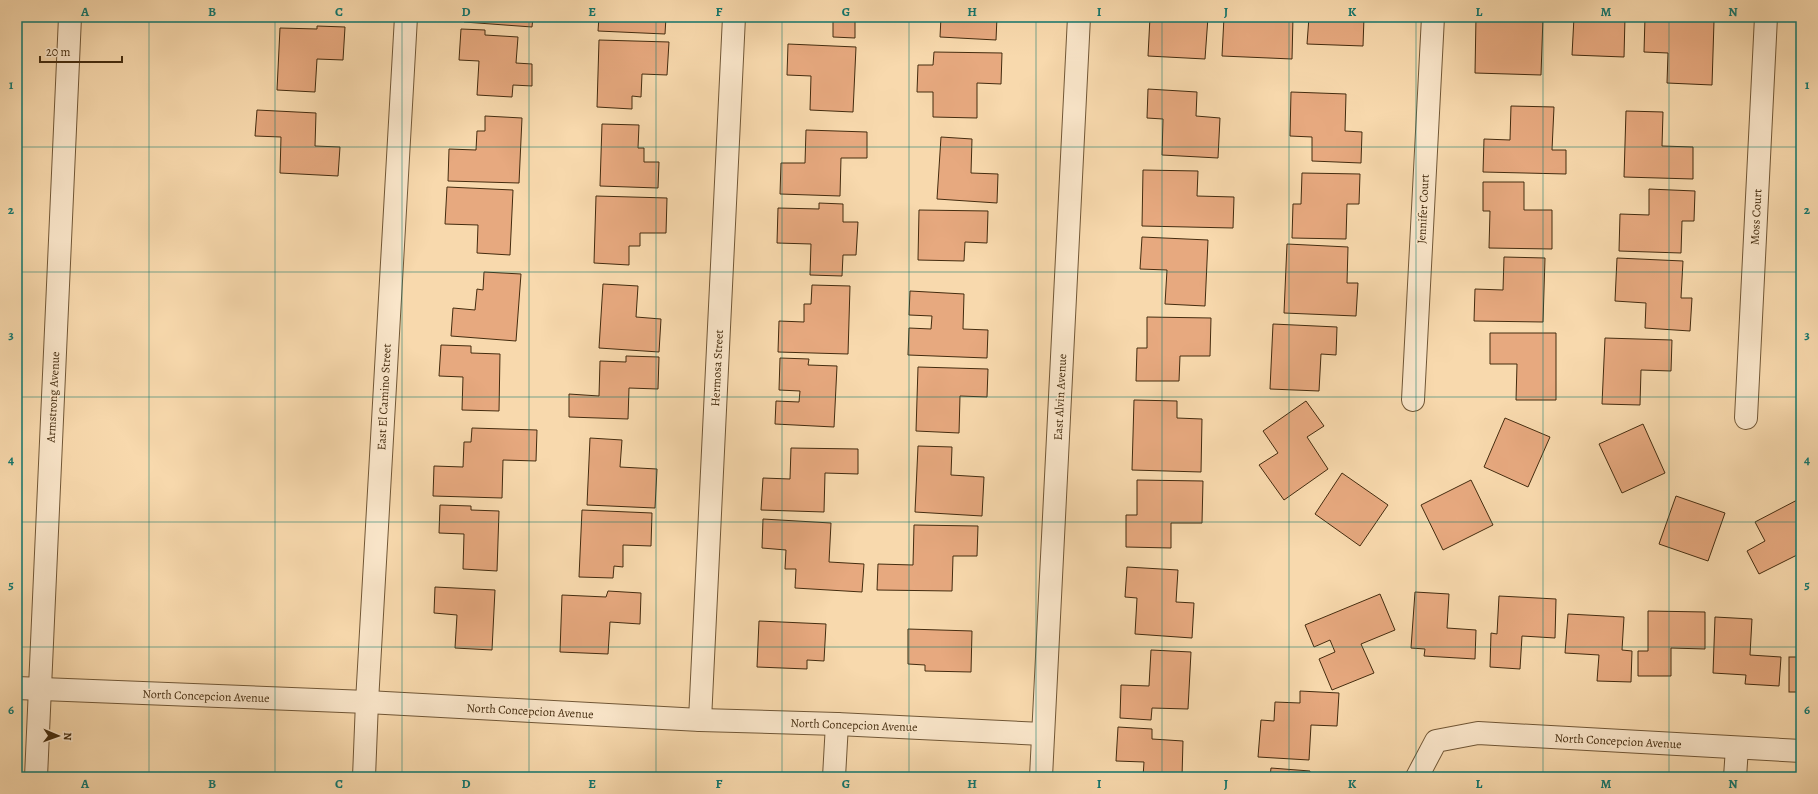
<svg xmlns="http://www.w3.org/2000/svg" width="1818" height="794" font-family="Alegreya,serif">
  <style>
    .building { fill: #e7a97f; stroke: #442c0f }
    .lines { fill: none; stroke-linecap: round; stroke-linejoin: round }
    .minor-casing { stroke: #715736; stroke-width: 24 }
    .minor { stroke: #fae6ca; stroke-width: 22 }
    .grid { fill: none; stroke: #0f766e; stroke-width: 1; stroke-opacity: 0.55 }
    .labels { text-anchor: middle; dominant-baseline: central; stroke-width: 3; stroke-linejoin: round; paint-order: stroke }
    .street-label { font-size: 12px; fill: #442c0f; stroke: #fae6ca }
    .neatline { fill: none; stroke: #0f766e; stroke-width: 1.5 }
    .grid-label { font-size: 13px; text-anchor: middle; font-weight: bold; fill: #0f766e }
  </style>
  <rect width="100%" height="100%" fill="#f8d9ad"/>
  <filter id="stains"><feTurbulence type="fractalNoise" baseFrequency=".005" numOctaves="4"/><feColorMatrix values="0 0 0 0 .2 0 0 0 0 .09 0 0 0 0 .02 0 0 0 .5 -.17"/></filter>
  <radialGradient id="worn" r=".72"><stop offset=".6" stop-color="#630" stop-opacity="0"/><stop offset="1" stop-color="#630" stop-opacity=".3"/></radialGradient>
  <!-- building -->
  <g class="building">
    <path d="M280 17H339V20Z"/>
    <path d="M464 17H533L532 27 464 22Z"/>
    <path d="M599 17H666L665 34 598 31Z"/>
    <path d="M833 17H855V38L833 37Z"/>
    <path d="M941 17H997L996 40 940 37Z"/>
    <path d="M1150 17H1208L1205 59 1148 56Z"/>
    <path d="M1224 17H1293L1292 59 1222 56Z"/>
    <path d="M1309 17H1364L1363 46 1307 44Z"/>
    <path d="M1476 17H1543L1541 75 1475 73Z"/>
    <path d="M1574 17H1625L1624 57 1572 55Z"/>
    <path d="M1645 17H1677V19L1714 21 1712 85 1667 83 1668 53 1644 52Z"/>
    <path d="M317 26 345 27 343 60 317 59 315 92 277 90 280 28 317 29Z"/>
    <path d="M461 29 485 30V35L518 37 516 63 532 64V86L513 85 512 97 477 95 479 61 459 60Z"/>
    <path d="M599 40 669 42 667 75 642 74 641 97 632 96V109L597 107Z"/>
    <path d="M788 44 856 47 853 112 810 110 811 76 787 75Z"/>
    <path d="M934 52 1002 53 1001 84 977 83V118L933 117V92H917L918 65H933Z"/>
    <path d="M1148 89 1197 92 1196 116 1220 118 1218 158 1162 155 1163 119 1147 118Z"/>
    <path d="M1291 92 1346 94 1345 131 1362 132 1361 163 1312 161V137L1290 136Z"/>
    <path d="M1511 106 1554 107 1552 150H1566V174L1483 172 1484 139 1510 140Z"/>
    <path d="M257 110 316 113 315 146 340 147 338 176 280 173 281 137 255 136Z"/>
    <path d="M1626 111 1663 112 1662 146 1693 147V179L1624 177Z"/>
    <path d="M485 116 522 118 519 183 448 181 449 149 476 150 477 131H485Z"/>
    <path d="M602 124 639 125 638 148H644V162H659L658 188 600 186Z"/>
    <path d="M806 130 867 132V158H841L840 196 780 194 781 163H805Z"/>
    <path d="M941 137 972 139 971 173 998 174 997 203 937 199Z"/>
    <path d="M1143 170 1198 171 1197 196 1234 197 1233 228 1142 226Z"/>
    <path d="M1302 173 1360 174 1359 204H1347L1346 239 1292 238 1293 204H1301Z"/>
    <path d="M1483 182H1524V210H1552V249L1489 248 1490 211H1483Z"/>
    <path d="M447 187 513 190 510 255 477 253 478 225 445 224Z"/>
    <path d="M1649 189 1695 191 1694 221H1682L1681 253 1619 251 1620 214 1649 215Z"/>
    <path d="M596 196 667 198 666 233H640V246H629V265L594 263Z"/>
    <path d="M819 203 843 204V222H858L856 255H843L842 276 810 275 811 244 777 243 778 208 819 209Z"/>
    <path d="M919 210 988 211 987 243 965 242 964 261 918 260Z"/>
    <path d="M1142 237 1208 240 1205 306 1165 304 1167 270 1140 269Z"/>
    <path d="M1287 244 1348 247 1347 283H1358L1356 316 1284 313Z"/>
    <path d="M1504 257 1545 258 1543 322 1474 321 1475 289 1503 290Z"/>
    <path d="M1617 258 1683 261 1681 298H1692L1690 331 1645 328 1646 303 1615 301Z"/>
    <path d="M484 272 521 274 516 341 451 336 453 308 475 310 477 289 483 290Z"/>
    <path d="M603 284 638 286 636 317 661 319 659 352 599 348Z"/>
    <path d="M812 285 850 286 848 354 778 352 779 321 804 322V304H811Z"/>
    <path d="M910 291 964 294 963 329 988 330 987 358 908 355 909 328 931 329 932 316 909 315Z"/>
    <path d="M1147 317 1211 318 1210 356H1180L1179 381H1136L1137 348H1147Z"/>
    <path d="M1273 324 1337 327 1336 355 1321 354 1319 391 1270 389Z"/>
    <path d="M1490 333H1556V400H1516L1517 364H1490Z"/>
    <path d="M1605 338 1672 340 1671 371 1641 370 1640 405 1602 404Z"/>
    <path d="M441 345 471 346V353L500 354 499 411 462 410 463 377 439 376Z"/>
    <path d="M626 356 659 357 658 389 629 388 628 419 569 417V394L599 396 600 361 626 362Z"/>
    <path d="M780 358 809 359 808 365 837 366 834 427 775 424 776 401 799 402 800 391 779 390Z"/>
    <path d="M918 367 988 369 987 397 960 396 959 433 916 431Z"/>
    <path d="M1134 400 1177 401V418L1202 419 1201 472 1132 470Z"/>
    <path d="M1306 401 1324 426 1307 437 1328 469 1284 500 1259 465 1278 453 1263 431Z"/>
    <path d="M1505 418 1550 437 1528 487 1484 467Z"/>
    <path d="M1643 424 1665 473 1622 493 1599 444Z"/>
    <path d="M472 428 537 430 536 461 503 460 502 498 433 496 434 466 463 467 464 442H471Z"/>
    <path d="M590 438 622 440 620 467 657 469 655 508 587 505Z"/>
    <path d="M918 446 952 447 951 475 984 477 982 516 915 512Z"/>
    <path d="M791 448 858 449V474L825 473 824 512 761 510 763 478 790 479Z"/>
    <path d="M1342 473 1388 505 1360 546 1315 514Z"/>
    <path d="M1137 480 1203 481 1202 523H1171V548L1126 547V515H1137Z"/>
    <path d="M1471 480 1493 525 1443 550 1421 505Z"/>
    <path d="M1676 496 1725 513 1708 561 1659 544Z"/>
    <path d="M1801 498V553L1759 574 1747 551 1765 541 1755 522Z"/>
    <path d="M440 505 471 506V510L499 511 497 571 463 569 464 534 439 533Z"/>
    <path d="M582 510 652 513 651 546 623 545V567L614 566 613 578 579 577Z"/>
    <path d="M763 519 831 523 829 562 864 564 862 592 795 588 796 569H785L786 550 762 548Z"/>
    <path d="M914 525 978 526 977 556H953L952 591 877 590 878 564 913 565Z"/>
    <path d="M1127 567 1178 570 1176 602 1194 603 1192 638 1135 634 1137 598 1125 597Z"/>
    <path d="M435 587 495 590 492 650 455 648 457 615 434 613Z"/>
    <path d="M608 591 641 593 640 624 610 622 608 654 560 652 562 595 606 597Z"/>
    <path d="M1415 592 1449 594 1447 628 1476 630 1475 659 1424 656 1425 649 1411 648Z"/>
    <path d="M1380 594 1395 630 1361 644 1374 673 1332 690 1319 659 1335 652 1330 640 1314 647 1305 625Z"/>
    <path d="M1499 596 1556 599 1555 638 1522 636 1520 669 1490 667 1491 633 1497 634Z"/>
    <path d="M1648 611 1705 612V649L1671 648V676H1638V651H1648Z"/>
    <path d="M1568 614 1624 617 1622 650 1632 651 1631 682 1597 681 1599 655 1565 653Z"/>
    <path d="M1715 617 1752 619 1750 655 1781 657 1779 686 1745 684 1746 675 1713 673Z"/>
    <path d="M759 621 826 624 824 661 807 660V669L757 667Z"/>
    <path d="M908 629 972 631 971 672 925 671V665L908 664Z"/>
    <path d="M1151 650 1191 652 1188 709 1152 708 1151 720 1120 718 1121 685 1149 686Z"/>
    <rect x="1789" y="657" width="12" height="35"/>
    <path d="M1300 691 1339 693 1337 726 1311 725 1309 760 1258 757 1261 720 1274 721 1275 702 1300 703Z"/>
    <path d="M1118 727 1152 729V739L1183 741 1182 777H1143L1144 762 1116 761Z"/>
    <path d="M1271 768 1310 771V777H1270Z"/>
  </g>
  <g class="lines">
    <!-- minor casing -->
    <g class="minor-casing">
      <g id="minor">
        <path d="M1413 400 1433 17"/>
        <path d="M1746 418 1766 17"/>
        <path d="M17 688 367 702 700 720 837 724 1043 734"/>
        <path d="M700 720 734 17"/>
        <path d="M36 777 70 17"/>
        <path d="M364 777 367 702 406 17"/>
        <path d="M834 777 837 724"/>
        <path d="M1041 777 1079 17"/>
        <path d="M1417 777 1436 741 1478 733 1801 751"/>
        <path d="M1735 777 1737 748"/>
      </g>
    </g>
    <!-- minor -->
    <use href="#minor" class="minor"/>
  </g>
  <!-- grid -->
  <path class="grid" d="M149 17V777M275 17V777M402 17V777M529 17V777M656 17V777M782 17V777M909 17V777M1036 17V777M1162 17V777M1289 17V777M1416 17V777M1543 17V777M1669 17V777M17 147H1801M17 272H1801M17 397H1801M17 522H1801M17 647H1801"/>
  <g class="labels">
    <!-- street labels -->
    <g class="street-label">
      <text transform="translate(1423 209) rotate(-87)">Jennifer Court</text>
      <text transform="translate(1756 217) rotate(-87)">Moss Court</text>
      <text transform="translate(717 368) rotate(-87)">Hermosa Street</text>
      <text transform="translate(53 397) rotate(-87)">Armstrong Avenue</text>
      <text transform="translate(384 397) rotate(-87)">East El Camino Street</text>
      <text transform="translate(1060 397) rotate(-87)">East Alvin Avenue</text>
      <text transform="translate(206 696) rotate(2)">North Concepcion Avenue</text>
      <text transform="translate(530 711) rotate(3)">North Concepcion Avenue</text>
      <text transform="translate(854 725) rotate(2)">North Concepcion Avenue</text>
      <text transform="translate(1618 741) rotate(3)">North Concepcion Avenue</text>
    </g>
  </g>
  <!-- margin -->
  <rect width="1818" height="794" fill="none" stroke="#f8d9ad" stroke-width="44"/>
  <!-- north arrow -->
  <g transform="translate(58 736) rotate(92)" stroke="#fae6ca" stroke-width="3" paint-order="stroke">
  <path d="M0-3L7 15L0 10L-7 15Z" fill="#442c0f"/>
  <text y="-6" font-size="11" font-weight="bold" text-anchor="middle" fill="#442c0f">N</text>
  </g>
  <!-- scale -->
  <path d="M40 56v6h82v-6" fill="none" stroke="#442c0f" stroke-width="2"/>
  <text x="46" y="56" font-size="12" fill="#442c0f" stroke="#fae6ca" stroke-width="3" paint-order="stroke">20 m</text>
  <rect x="22" y="22" width="1774" height="750" class="neatline"/>
  <g class="grid-label">
    <text x="85" y="16">A</text>
    <text x="212" y="16">B</text>
    <text x="339" y="16">C</text>
    <text x="466" y="16">D</text>
    <text x="592" y="16">E</text>
    <text x="719" y="16">F</text>
    <text x="846" y="16">G</text>
    <text x="972" y="16">H</text>
    <text x="1099" y="16">I</text>
    <text x="1226" y="16">J</text>
    <text x="1352" y="16">K</text>
    <text x="1479" y="16">L</text>
    <text x="1606" y="16">M</text>
    <text x="1733" y="16">N</text>
    <text x="11" y="89">1</text>
    <text x="1807" y="89">1</text>
    <text x="11" y="214">2</text>
    <text x="1807" y="214">2</text>
    <text x="11" y="339">3</text>
    <text x="1807" y="339">3</text>
    <text x="11" y="464">4</text>
    <text x="1807" y="464">4</text>
    <text x="11" y="589">5</text>
    <text x="1807" y="589">5</text>
    <text x="11" y="714">6</text>
    <text x="1807" y="714">6</text>
    <text x="85" y="788">A</text>
    <text x="212" y="788">B</text>
    <text x="339" y="788">C</text>
    <text x="466" y="788">D</text>
    <text x="592" y="788">E</text>
    <text x="719" y="788">F</text>
    <text x="846" y="788">G</text>
    <text x="972" y="788">H</text>
    <text x="1099" y="788">I</text>
    <text x="1226" y="788">J</text>
    <text x="1352" y="788">K</text>
    <text x="1479" y="788">L</text>
    <text x="1606" y="788">M</text>
    <text x="1733" y="788">N</text>
  </g>
  <rect width="100%" height="100%" filter="url(#stains)"/>
  <rect width="100%" height="100%" fill="url(#worn)"/>
</svg>
